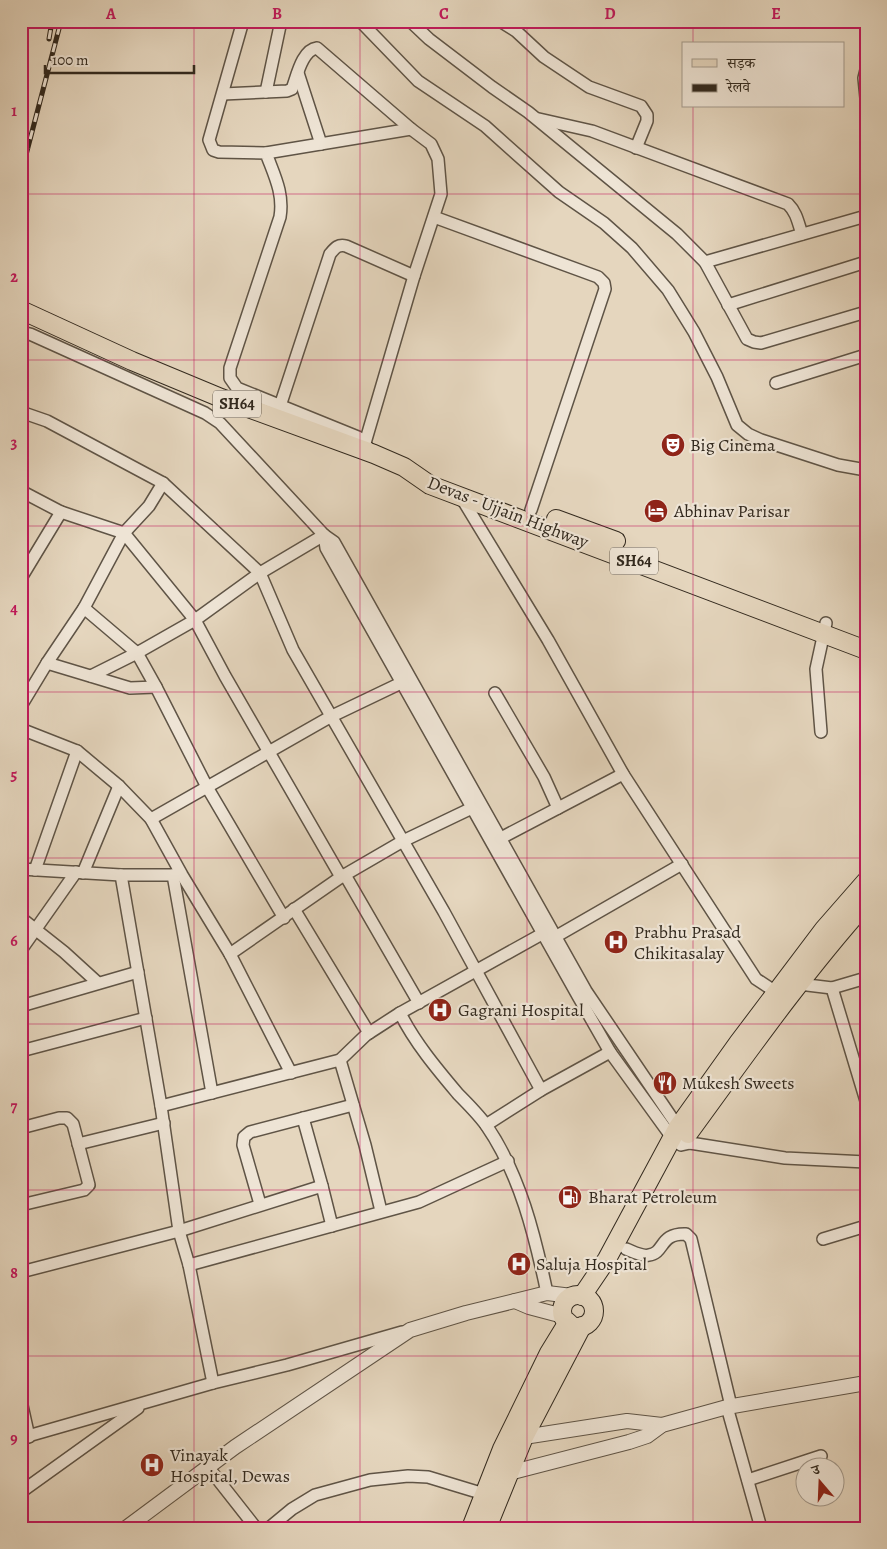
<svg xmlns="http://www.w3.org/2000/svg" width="887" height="1549" font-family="Alegreya,'Noto Serif Devanagari',serif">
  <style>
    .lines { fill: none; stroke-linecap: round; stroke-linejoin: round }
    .minor-casing { stroke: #5f5446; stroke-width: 14 }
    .tertiary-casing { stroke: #5f5446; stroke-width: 16 }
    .primary-casing { stroke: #32291e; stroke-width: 20 }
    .minor { stroke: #eee4d5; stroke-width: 11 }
    .tertiary { stroke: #eee4d5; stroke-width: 14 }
    .primary { stroke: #e5d6be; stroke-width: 18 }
    .rail-casing { stroke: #32291e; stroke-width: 5 }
    .rail { stroke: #eee4d5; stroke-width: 3; stroke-dasharray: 9; stroke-linecap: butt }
    .grid { fill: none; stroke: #c2185b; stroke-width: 1; stroke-opacity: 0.55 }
    .labels { text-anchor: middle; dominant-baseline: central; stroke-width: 4.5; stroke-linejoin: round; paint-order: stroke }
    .shield { fill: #eee4d5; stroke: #6a6155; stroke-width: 1 }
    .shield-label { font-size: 16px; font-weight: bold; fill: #32291e }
    .poi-label { font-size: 18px; fill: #32291e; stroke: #eee4d5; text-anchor: start }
    .street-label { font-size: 18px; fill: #32291e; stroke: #eee4d5 }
    .neatline { fill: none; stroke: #c2185b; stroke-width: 2 }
    .grid-label { font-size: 16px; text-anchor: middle; font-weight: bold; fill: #c2185b }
  </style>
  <rect width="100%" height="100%" fill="#e5d6be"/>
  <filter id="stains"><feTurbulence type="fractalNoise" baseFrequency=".004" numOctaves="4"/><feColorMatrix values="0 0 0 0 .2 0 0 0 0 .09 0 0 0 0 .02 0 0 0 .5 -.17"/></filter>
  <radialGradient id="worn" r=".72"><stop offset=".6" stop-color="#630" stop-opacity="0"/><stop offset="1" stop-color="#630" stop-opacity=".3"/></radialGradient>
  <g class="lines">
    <!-- minor casing -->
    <g class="minor-casing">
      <g id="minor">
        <path d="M243 21 209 140 213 150 219 152 266 153C274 175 284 193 280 217L230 368V378L237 388 358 437 371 451"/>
        <path d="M360 21 418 81 485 126 559 192 604 223 632 248 668 290 694 332 717 377 737 425 748 434 761 440 838 465 866 470"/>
        <path d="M410 21 429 39 492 87 528 112 677 234 705 262 747 339 754 342 761 343 866 312"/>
        <path d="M500 21 516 31 544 57 589 87 641 106 647 115V121L636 148"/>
        <path d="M866 70 864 78 866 98"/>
        <path d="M298 73 321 144"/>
        <path d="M266 92 281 21"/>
        <path d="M223 94 287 91 292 89C297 76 302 50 317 48L411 129 431 144 438 159 441 194 414 276 365 443"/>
        <path d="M539 119 592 131 788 204C797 213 798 223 802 234"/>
        <path d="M266 153 411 129"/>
        <path d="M434 217 598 277 604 283 605 289 531 510"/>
        <path d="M705 262 866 216"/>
        <path d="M728 305 866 262"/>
        <path d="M21 332 30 334 205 413 220 423 324 535 334 542 586 991 678 1127 687 1135 690 1143"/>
        <path d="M776 383 866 355"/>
        <path d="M280 406 330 254C335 248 338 244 346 246L414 276"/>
        <path d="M21 412 47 421 163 483 260 573 293 650 444 912 541 1090"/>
        <path d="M21 491 61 512 124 533 195 620 225 676 341 877"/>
        <path d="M461 497 548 640 623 774 756 979 776 992"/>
        <path d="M324 535 326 548 578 996 610 1052 673 1139 681 1145 690 1143 785 1158 866 1162"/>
        <path d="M866 544V565"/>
        <path d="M21 578 61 512"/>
        <path d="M84 608 137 653 156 687 207 787 284 918"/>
        <path d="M47 663 130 688 156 687"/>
        <path d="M91 676 137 653 195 620 260 573 324 535"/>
        <path d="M495 693 544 777 558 808"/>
        <path d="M21 706 47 663 84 608 124 533 149 506 163 483"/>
        <path d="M21 729 77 751 119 786 151 819 182 875 230 954 291 1073"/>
        <path d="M821 732 816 669 826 623"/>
        <path d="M151 819 330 717 401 683"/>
        <path d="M501 838 623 774"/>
        <path d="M21 869 121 875H179"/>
        <path d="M35 870 77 751"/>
        <path d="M83 873 119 786"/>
        <path d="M121 875 161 1106 179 1231 189 1265 213 1383"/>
        <path d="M173 875 212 1093"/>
        <path d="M345 875 419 1003"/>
        <path d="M294 909 369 1033"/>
        <path d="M21 918 64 952 98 983"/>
        <path d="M555 937 682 864"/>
        <path d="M21 950 76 872"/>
        <path d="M230 954 341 877 403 841 472 808"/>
        <path d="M799 984 832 988 866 978"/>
        <path d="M832 988 866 1101"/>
        <path d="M21 1006 138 972"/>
        <path d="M400 1013C415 1043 437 1069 458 1094 468 1104 478 1114 486 1125 520 1174 535 1236 547 1293"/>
        <path d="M21 1051 146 1018"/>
        <path d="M340 1060 365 1145 381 1211"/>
        <path d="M161 1106 340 1060 366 1035 400 1013 542 934"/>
        <path d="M303 1118 322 1186"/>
        <path d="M486 1125 541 1090 610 1052"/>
        <path d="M21 1128 59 1118H67L73 1124 89 1185 84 1190 21 1205"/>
        <path d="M78 1144 164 1123"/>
        <path d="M260 1204 243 1145 244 1137 250 1132 353 1105"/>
        <path d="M823 1239 866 1226"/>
        <path d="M626 1249C632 1251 642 1257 649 1255 665 1253 659 1233 686 1234L691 1239 731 1406"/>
        <path d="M189 1265 419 1202 508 1161"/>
        <path d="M21 1272 179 1231 322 1186 332 1226"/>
        <path d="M21 1401 29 1437"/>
        <path d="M727 1407 761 1528"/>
        <path d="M21 1438 213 1383 287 1365 402 1332"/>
        <path d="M208 1467 256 1528"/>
        <path d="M748 1480 821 1456"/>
        <path d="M21 1492 138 1408"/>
        <path d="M269 1528 292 1509 315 1495 370 1480 408 1476 428 1477 484 1494"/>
      </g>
    </g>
    <!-- tertiary casing -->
    <g class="tertiary-casing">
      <g id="tertiary">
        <path d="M515 1301 529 1307 563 1316"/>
        <path d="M524 1437 627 1421 662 1425"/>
        <path d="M509 1473 629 1442 647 1436 662 1425 727 1407 866 1383"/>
        <path d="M126 1528 235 1447 410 1330 466 1313 547 1293 572 1296"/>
      </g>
    </g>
    <!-- primary casing -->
    <g class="primary-casing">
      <g id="primary">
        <path d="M21 310 132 361 221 398 374 454 404 467 430 485 866 650"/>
        <path d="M556 519 616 541"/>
        <path d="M688 1134C745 1056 801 976 866 903"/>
        <circle cx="578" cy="1311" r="16"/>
        <path d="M582 1296 607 1259 678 1127 738 1043 824 929 866 881"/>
        <path d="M471 1528 502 1449 549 1353 568 1322"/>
        <path d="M487 1528 524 1437 582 1326"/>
      </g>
    </g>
    <!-- minor -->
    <use href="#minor" class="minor"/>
    <!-- tertiary -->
    <use href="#tertiary" class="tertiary"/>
    <!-- primary -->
    <use href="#primary" class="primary"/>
    <!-- rail casing -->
    <g class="rail-casing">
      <g id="rail">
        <path d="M49 39 52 21"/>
        <path d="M21 174 61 21"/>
      </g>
    </g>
    <!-- rail -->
    <use href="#rail" class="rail"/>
  </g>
  <!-- grid -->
  <path class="grid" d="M194 21V1528M360 21V1528M527 21V1528M693 21V44M693 106V1528M21 194H866M21 360H866M21 526H866M21 692H866M21 858H866M21 1024H866M21 1190H866M21 1356H866"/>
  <!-- icons -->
  <defs>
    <g id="theatre-disc" transform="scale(1.25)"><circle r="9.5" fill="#8f2418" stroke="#eee4d5"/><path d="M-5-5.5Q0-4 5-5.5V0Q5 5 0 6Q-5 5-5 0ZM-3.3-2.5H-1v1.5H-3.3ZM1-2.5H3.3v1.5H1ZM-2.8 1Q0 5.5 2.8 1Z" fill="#fff"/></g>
    <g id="hotel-disc" transform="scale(1.25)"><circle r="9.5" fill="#8f2418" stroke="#eee4d5"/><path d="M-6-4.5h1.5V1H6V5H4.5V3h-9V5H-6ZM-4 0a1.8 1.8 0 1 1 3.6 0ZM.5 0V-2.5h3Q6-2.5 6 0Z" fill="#fff"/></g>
    <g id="hospital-disc" transform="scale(1.25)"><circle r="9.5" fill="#8f2418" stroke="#eee4d5"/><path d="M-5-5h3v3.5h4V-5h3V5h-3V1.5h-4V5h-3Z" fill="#fff"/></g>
    <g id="restaurant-disc" transform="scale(1.25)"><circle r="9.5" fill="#8f2418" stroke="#eee4d5"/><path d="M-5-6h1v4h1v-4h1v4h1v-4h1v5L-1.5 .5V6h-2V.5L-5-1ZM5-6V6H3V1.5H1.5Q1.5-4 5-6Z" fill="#fff"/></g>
    <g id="fuel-disc" transform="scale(1.25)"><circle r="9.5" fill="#8f2418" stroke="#eee4d5"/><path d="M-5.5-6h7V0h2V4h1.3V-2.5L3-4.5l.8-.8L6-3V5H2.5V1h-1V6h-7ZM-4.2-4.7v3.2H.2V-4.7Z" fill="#fff"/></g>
  </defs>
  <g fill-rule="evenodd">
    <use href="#theatre-disc" x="673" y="445"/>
    <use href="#hotel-disc" x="656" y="511"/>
    <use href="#hospital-disc" x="616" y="942"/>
    <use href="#hospital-disc" x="440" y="1010"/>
    <use href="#restaurant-disc" x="665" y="1083"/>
    <use href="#fuel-disc" x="570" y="1197"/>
    <use href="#hospital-disc" x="519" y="1264"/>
    <use href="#hospital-disc" x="152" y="1465"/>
  </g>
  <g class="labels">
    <!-- shield labels -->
    <g class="shield">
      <rect x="213" y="390.5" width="48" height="27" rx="4"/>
      <rect x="610" y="547.5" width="48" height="27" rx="4"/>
    </g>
    <g class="shield-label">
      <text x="237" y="404">SH64</text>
      <text x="634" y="561">SH64</text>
    </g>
    <!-- poi labels -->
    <g class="poi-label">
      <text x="690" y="445">Big Cinema</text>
      <text x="674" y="511">Abhinav Parisar</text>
      <text x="634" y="932">Prabhu Prasad<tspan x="634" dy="21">Chikitasalay</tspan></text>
      <text x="458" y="1010">Gagrani Hospital</text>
      <text x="682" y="1083">Mukesh Sweets</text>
      <text x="588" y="1197">Bharat Petroleum</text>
      <text x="536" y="1264">Saluja Hospital</text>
      <text x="170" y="1455">Vinayak<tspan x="170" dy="21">Hospital, Dewas</tspan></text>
    </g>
    <!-- street labels -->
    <g class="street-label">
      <text transform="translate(508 512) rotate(21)">Devas - Ujjain Highway</text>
    </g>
  </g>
  <!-- margin -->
  <rect width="887" height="1549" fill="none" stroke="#e5d6be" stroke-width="55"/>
  <!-- legend -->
  <rect x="682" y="42" width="162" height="65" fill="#eee4d5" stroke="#a3998c"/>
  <rect x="692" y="59" width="25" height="8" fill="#e5d6be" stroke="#a3998c"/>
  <text x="727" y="68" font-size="15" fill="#32291e">सड़क</text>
  <rect x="692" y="84" width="25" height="8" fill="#32291e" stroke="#a3998c"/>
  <text x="727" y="92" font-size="15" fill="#32291e">रेलवे</text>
  <!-- north arrow -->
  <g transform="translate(820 1482) rotate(341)"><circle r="24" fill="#eee4d5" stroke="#a3998c"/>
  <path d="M0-4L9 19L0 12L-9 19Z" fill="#8f2418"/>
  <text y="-8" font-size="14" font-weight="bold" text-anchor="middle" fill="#32291e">उ</text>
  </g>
  <!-- scale -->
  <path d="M45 65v8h149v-8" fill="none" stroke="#32291e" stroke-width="2.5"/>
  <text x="52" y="65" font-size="15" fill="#32291e" stroke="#eee4d5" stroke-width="4" paint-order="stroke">100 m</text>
  <rect x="28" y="28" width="832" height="1494" class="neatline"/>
  <g class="grid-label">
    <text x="111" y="19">A</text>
    <text x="277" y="19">B</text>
    <text x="444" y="19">C</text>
    <text x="610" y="19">D</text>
    <text x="776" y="19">E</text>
    <text x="14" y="116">1</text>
    <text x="14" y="282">2</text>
    <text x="14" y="448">3</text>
    <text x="14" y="614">4</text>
    <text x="14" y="780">5</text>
    <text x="14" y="946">6</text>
    <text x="14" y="1112">7</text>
    <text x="14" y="1278">8</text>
    <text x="14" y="1444">9</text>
  </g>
  <rect width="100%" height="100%" filter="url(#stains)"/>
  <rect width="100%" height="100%" fill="url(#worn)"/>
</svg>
